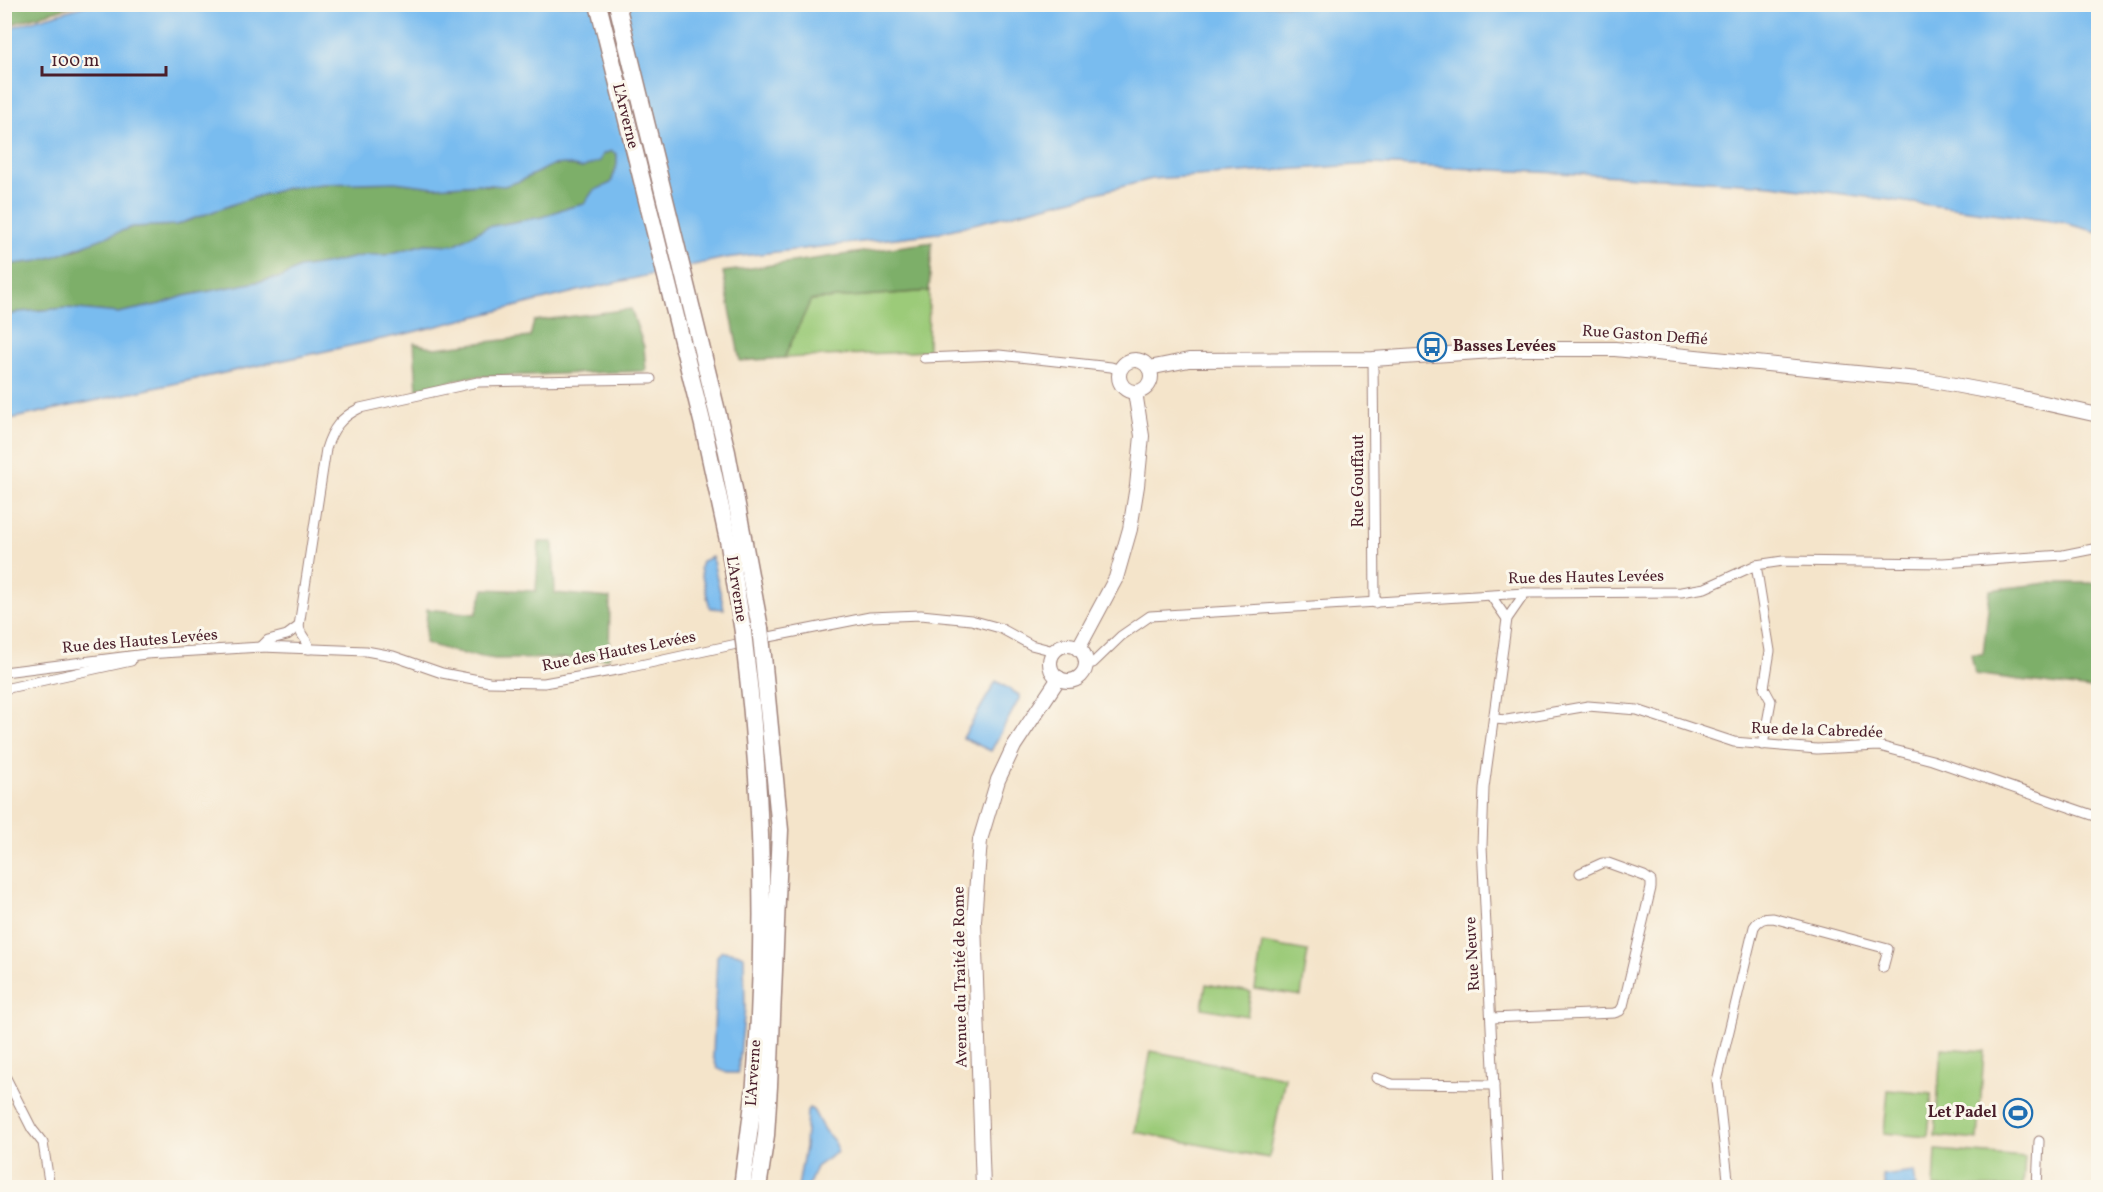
<svg xmlns="http://www.w3.org/2000/svg" width="2103" height="1192" font-family="Vollkorn,serif">
  <style>
    .green { fill: #9ccb79; stroke: #737552; stroke-width: 1.5 }
    .forest { fill: #7daf69; stroke: #64674a; stroke-width: 1.5 }
    .water { fill: #79bcef; stroke: #626e8d; stroke-width: 1.5 }
    .lines { fill: none; stroke-linecap: round; stroke-linejoin: round }
    .street-casing { stroke: #9f827a; stroke-width: 11 }
    .secondary-casing { stroke: #9f827a; stroke-width: 16 }
    .highway-casing { stroke: #9f827a; stroke-width: 19 }
    .street { stroke: #fff; stroke-width: 9 }
    .secondary { stroke: #fff; stroke-width: 14 }
    .highway { stroke: #fff; stroke-width: 16 }
    .highway-bridge-casing { stroke: #9f827a; stroke-width: 19; stroke-linecap: butt }
    .highway-bridge { stroke: #fff; stroke-width: 16 }
    .labels { text-anchor: middle; dominant-baseline: central; stroke-width: 6; stroke-linejoin: round; paint-order: stroke }
    .street-label { font-size: 16px; fill: #4a1f2b; stroke: #fbf7ec }
    .poi-label { font-size: 16px; font-weight: bold; fill: #4a1f2b; stroke: #fbf7ec; text-anchor: start }
  </style>
  <rect width="100%" height="100%" fill="#fbf7ec"/>
  <filter id="ink" filterUnits="userSpaceOnUse"><feTurbulence type="fractalNoise" baseFrequency=".0167" numOctaves="2"/><feDisplacementMap in="SourceGraphic" scale="12" xChannelSelector="R" yChannelSelector="G"/><feConvolveMatrix kernelMatrix="1 2 1 2 8 2 1 2 1" color-interpolation-filters="sRGB"/></filter>
  <filter id="wash" filterUnits="userSpaceOnUse"><feTurbulence type="fractalNoise" baseFrequency=".008" numOctaves="4" result="noise"/><feDisplacementMap in="SourceGraphic" scale="24" xChannelSelector="R" yChannelSelector="G"/><feGaussianBlur stdDeviation="1.35" result="paint"/><feColorMatrix in="noise" values="0 0 0 0 0 0 0 0 0 0 0 0 0 0 0 0 0 1.4 0 .05"/><feComposite in="paint" operator="in"/></filter>
  <g filter="url(#wash)">
    <rect width="100%" height="100%" fill="#f4e4ca"/>
    <!-- green -->
    <g class="green">
      <path d="M929 291 928 351 784 358 810 300Z"/>
      <path d="M1262 943 1308 951 1301 996 1255 989Z"/>
      <path d="M1206 984 1251 992 1247 1016 1202 1008Z"/>
      <path d="M1941 1048 1984 1051 1978 1140 1935 1136Z"/>
      <path d="M1151 1051 1285 1077 1269 1158 1135 1132Z"/>
      <path d="M1888 1090 1932 1094 1928 1137 1884 1133Z"/>
      <path d="M1936 1150 2025 1157 2023 1187H1934Z"/>
    </g>
    <!-- forest -->
    <g class="forest">
      <path d="M5 4H75V5L5 26Z"/>
      <path d="M611 151 617 153V165L611 183 597 190 584 204 563 209 542 217 487 227 454 245 425 244 385 255H366L325 264 299 268 283 277 184 296 161 304 118 313 67 308 19 312 5 317V265L38 261 78 249 95 240 132 227 176 225 242 201 287 188 322 184 395 182 434 187 478 184 489 186 520 181 552 165 565 164 582 168 603 154Z"/>
      <path d="M932 242 929 291 811 300 784 358 740 361 723 272Z"/>
      <path d="M631 309 644 347 646 371 469 377 417 390 414 343 435 348 530 337 534 321Z"/>
      <path d="M539 542H553L555 593 610 598 609 658 495 659 458 653 425 643 427 609 476 614 484 589 536 591Z"/>
      <path d="M2047 583H2098V690L1975 674 1971 654H1983L1990 590Z"/>
    </g>
    <!-- water -->
    <g class="water">
      <path d="M87 5H2098V232L2060 222 1883 199 1772 185 1681 179 1372 164 1152 179 938 233 725 258 578 291 405 334 5 420V317L19 312 67 308 118 313 161 304 184 296 283 277 299 268 325 264 366 255H385L425 244 454 245 487 227 542 217 563 209 584 204 593 191 611 183 617 165V154L611 151 603 154 600 161 582 168 565 164 552 165 520 181 504 186 478 184 434 187 395 182 322 184 287 188 242 201 176 225 132 227 56 256 38 261 5 265V29Z"/>
      <path d="M712 557 724 609 710 608 700 568 702 561Z"/>
      <path d="M996 681 1019 695V699L991 751 963 738Z"/>
      <path d="M722 951 736 953 744 956 745 1008 738 1073H727L717 1068 713 1056 717 956Z"/>
      <path d="M809 1108 813 1110C817 1116 819 1122 823 1128 828 1137 838 1140 837 1152L816 1167 808 1187H798L805 1147 807 1111Z"/>
      <path d="M1914 1172 1916 1187H1885L1883 1176Z"/>
    </g>
  </g>
  <g filter="url(#ink)">
    <g class="lines">
      <!-- street casing -->
      <g class="street-casing">
        <g id="street">
          <path d="M924 358 999 355 1111 367 1120 370"/>
          <path d="M1373 359 1375 603"/>
          <path d="M1756 565 1770 651 1764 688 1771 701 1763 745"/>
          <path d="M1491 596 1507 619"/>
          <path d="M299 626C300 637 309 640 309 649"/>
          <path d="M759 639 870 617 921 615 971 620 1000 628 1031 645 1054 651"/>
          <path d="M261 647 268 640 287 635 299 626 326 449C332 429 341 417 360 408L478 382 651 379"/>
          <path d="M1085 665 1093 663 1121 636 1150 616 1525 593 1681 592 1705 588 1756 565 1783 561 1943 563 2063 555 2098 548"/>
          <path d="M4 672 146 654 261 647 366 651 393 656 442 673 489 682 544 683 622 669 746 642"/>
          <path d="M4 689 131 661"/>
          <path d="M1494 719 1507 720 1588 706 1637 710 1734 742 1817 749 1879 746 1932 760 2098 817"/>
          <path d="M1491 1018 1614 1013 1620 1011 1623 1006 1651 888V881L1644 876 1608 863H1602L1580 873"/>
          <path d="M4 1074 32 1129 43 1143 50 1188"/>
          <path d="M1376 1078 1392 1084 1494 1085"/>
          <path d="M1499 1188 1482 846 1484 788 1507 619 1525 593"/>
          <path d="M1729 1188 1717 1081 1754 927C1759 919 1764 918 1773 918L1888 949 1883 968"/>
          <path d="M2037 1188 2039 1141"/>
        </g>
      </g>
      <!-- secondary casing -->
      <g class="secondary-casing">
        <g id="secondary">
          <circle cx="1135" cy="376" r="16"/>
          <path d="M1149 368 1189 360 1373 359 1523 349H1615L1928 380 2013 396 2098 415"/>
          <circle cx="1068" cy="663" r="18"/>
          <path d="M1078 649 1116 578 1130 529 1137 486 1142 436 1135 392"/>
          <path d="M983 1188 974 921 980 840 998 780 1014 746 1059 678"/>
        </g>
      </g>
      <!-- highway casing -->
      <g class="highway-casing">
        <g id="highway">
          <path d="M598 4 703 425 729 545 743 632"/>
          <path d="M617 4 727 452 760 628"/>
          <path d="M742 1188C746 1153 752 1118 755 1083 766 939 763 793 745 650"/>
          <path d="M758 1188 766 1135 769 1086 780 830 762 646"/>
        </g>
      </g>
      <!-- street -->
      <use href="#street" class="street"/>
      <!-- secondary -->
      <use href="#secondary" class="secondary"/>
      <!-- highway -->
      <use href="#highway" class="highway"/>
      <!-- highway-bridge casing -->
      <g class="highway-bridge-casing">
        <g id="highway-bridge">
          <path d="M760 628 762 646"/>
          <path d="M743 632 745 650"/>
        </g>
      </g>
      <!-- highway-bridge -->
      <use href="#highway-bridge" class="highway-bridge"/>
    </g>
  </g>
  <!-- icons -->
  <defs>
    <g id="bus-ring" transform="scale(1.5)"><circle r="9.5" fill="#fbf7ec" stroke="#1f6fb2" stroke-width="1.5"/><path d="M-5-6H5V4H4V6H2V4H-2V6H-4V4H-5ZM-3.5-4V0h7V-4ZM-3.5 1.2v1.5H-2V1.2ZM2 1.2v1.5H3.5V1.2Z" fill="#1f6fb2"/></g>
    <g id="stadium-ring" transform="scale(1.5)"><circle r="9.5" fill="#fbf7ec" stroke="#1f6fb2" stroke-width="1.5"/><path d="M0-5a6.5 5 0 1 0 0 10a6.5 5 0 1 0 0-10ZM-3.5-1.8h7v3.6h-7Z" fill="#1f6fb2"/></g>
  </defs>
  <g fill-rule="evenodd">
    <use href="#bus-ring" x="1432" y="347"/>
    <use href="#stadium-ring" x="2018" y="1113"/>
  </g>
  <g class="labels">
    <!-- street labels -->
    <g class="street-label">
      <text transform="translate(625 116) rotate(76)">L'Arverne</text>
      <text transform="translate(1645 336) rotate(4)">Rue Gaston Deffié</text>
      <text transform="translate(1359 481) rotate(-90)">Rue Gouffaut</text>
      <text transform="translate(1586 578) rotate(-1)">Rue des Hautes Levées</text>
      <text transform="translate(736 589) rotate(81)">L'Arverne</text>
      <text transform="translate(140 642) rotate(-5)">Rue des Hautes Levées</text>
      <text transform="translate(619 652) rotate(-11)">Rue des Hautes Levées</text>
      <text transform="translate(1817 731) rotate(2)">Rue de la Cabredée</text>
      <text transform="translate(1473 954) rotate(-93)">Rue Neuve</text>
      <text transform="translate(961 977) rotate(-91)">Avenue du Traité de Rome</text>
      <text transform="translate(754 1073) rotate(-86)">L'Arverne</text>
    </g>
    <!-- poi labels -->
    <g class="poi-label">
      <text x="1453" y="347">Basses Levées</text>
      <text x="1997" y="1113" text-anchor="end">Let Padel</text>
    </g>
  </g>
  <!-- margin -->
  <rect width="2103" height="1192" fill="none" stroke="#fbf7ec" stroke-width="24"/>
  <!-- scale -->
  <path d="M42 66v9h124v-9" fill="none" stroke="#4a1f2b" stroke-width="3"/>
  <text x="51" y="66" font-size="18" fill="#4a1f2b" stroke="#fbf7ec" stroke-width="4.5" paint-order="stroke">100 m</text>
</svg>
